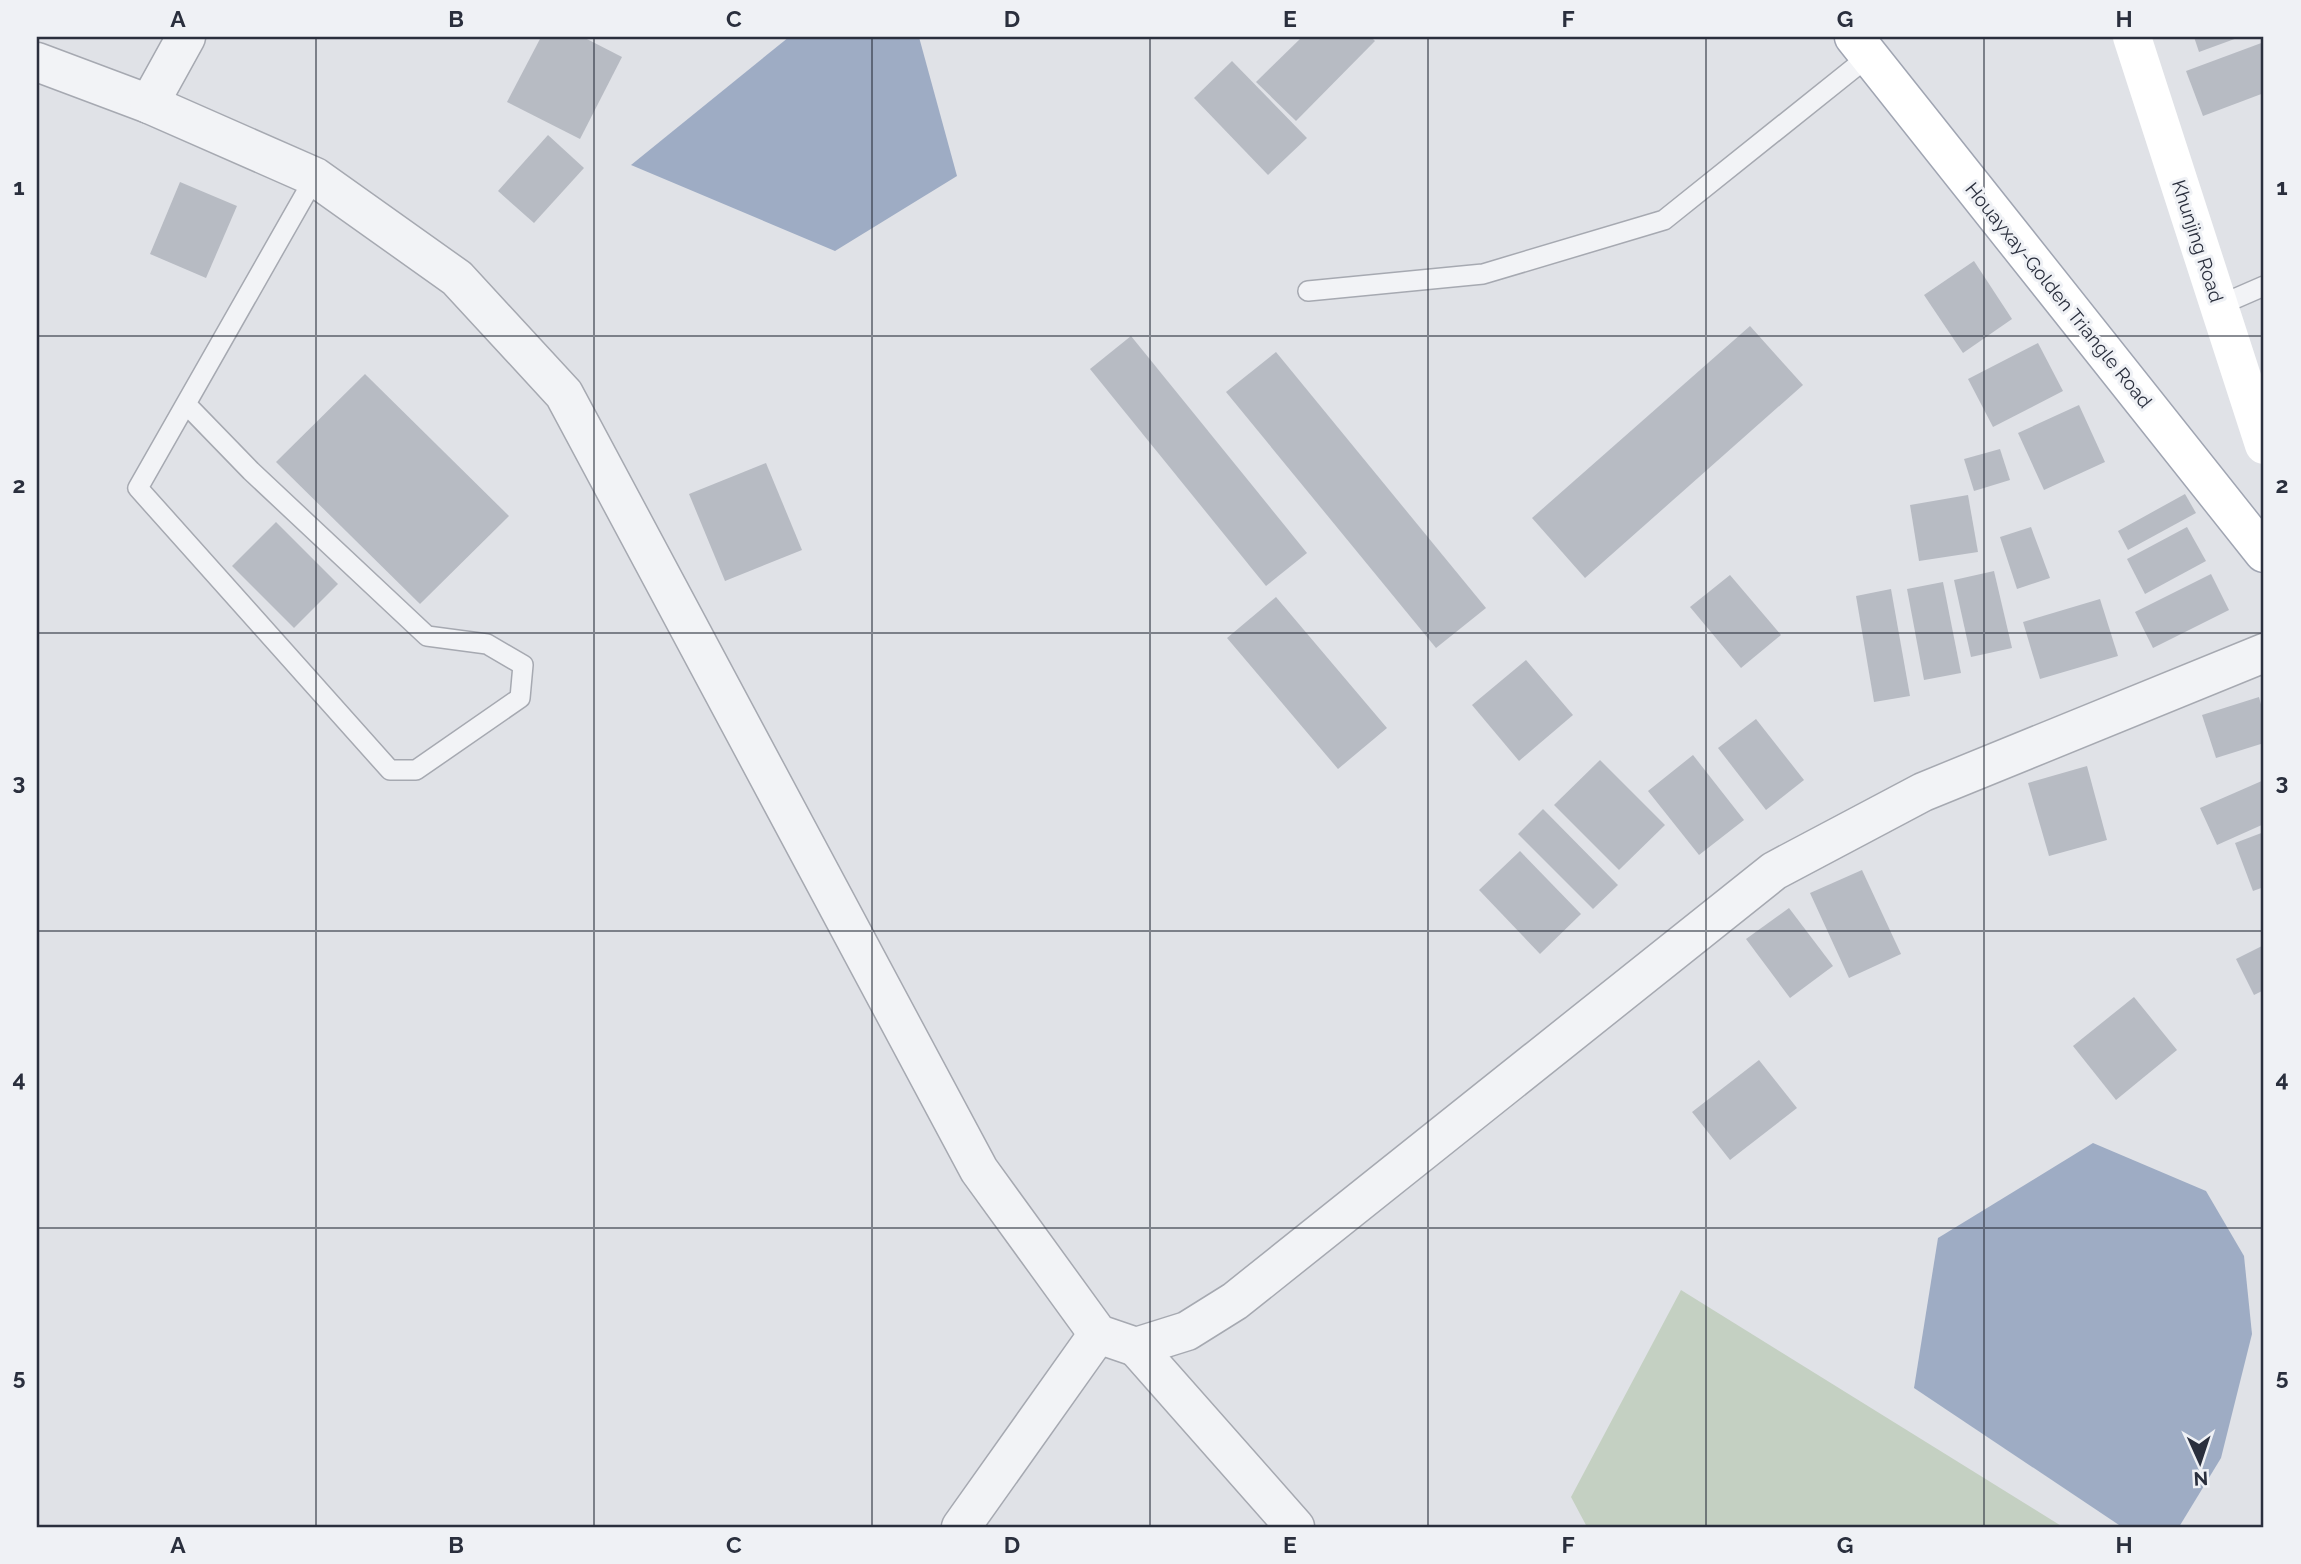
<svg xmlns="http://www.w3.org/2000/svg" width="2301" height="1564" font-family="Raleway,sans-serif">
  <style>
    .green { fill: #c4d0c2 }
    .water { fill: #9eacc4 }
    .building { fill: #b7bbc3 }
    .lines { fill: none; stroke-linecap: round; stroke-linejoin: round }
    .service-casing { stroke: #a6a9b1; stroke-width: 22 }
    .minor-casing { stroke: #a6a9b1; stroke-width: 41 }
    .primary-casing { stroke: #a0a5b2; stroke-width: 41 }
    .service { stroke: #f2f3f6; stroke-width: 19 }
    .minor { stroke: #f2f3f6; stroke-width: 38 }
    .secondary { stroke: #fff; stroke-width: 38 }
    .primary { stroke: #fff; stroke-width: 38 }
    .grid { fill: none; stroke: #2a2f3d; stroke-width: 2; stroke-opacity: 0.55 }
    .labels { text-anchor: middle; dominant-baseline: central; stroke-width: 6; stroke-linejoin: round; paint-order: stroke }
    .street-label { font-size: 19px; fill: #2a2f3d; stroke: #eff1f5 }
    .neatline { fill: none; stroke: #2a2f3d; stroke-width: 2.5 }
    .grid-label { font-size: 23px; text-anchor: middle; font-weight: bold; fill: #2a2f3d }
  </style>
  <rect width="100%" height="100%" fill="#e0e2e7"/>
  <!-- green -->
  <path class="green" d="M1681 1290 2063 1527H1587L1571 1497Z"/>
  <!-- water -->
  <g class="water">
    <path d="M789 37H919L957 176 835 251 631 165Z"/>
    <path d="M2093 1143 2206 1191 2244 1256 2252 1334 2221 1458 2179 1527H2122L1914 1388 1938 1238Z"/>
  </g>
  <!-- building -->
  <g class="building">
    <path d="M541 37H583L622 57 580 139 507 102Z"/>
    <path d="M1302 37H1371L1375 41 1296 121 1256 82Z"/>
    <path d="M2194 37H2240L2199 52Z"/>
    <path d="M2264 42V93L2203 116 2186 71Z"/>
    <path d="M1232 61 1307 138 1268 175 1194 98Z"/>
    <path d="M548 135 584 168 534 223 498 191Z"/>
    <path d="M180 182 237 206 206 278 150 254Z"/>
    <path d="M1974 261 2012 319 1963 353 1924 295Z"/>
    <path d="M1750 326 1803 385 1585 578 1532 518Z"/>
    <path d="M1131 336 1307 553 1266 586 1090 369Z"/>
    <path d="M2038 343 2063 391 1993 427 1968 379Z"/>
    <path d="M1276 352 1486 608 1436 648 1226 392Z"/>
    <path d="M365 374 509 516 420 604 276 462Z"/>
    <path d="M2079 405 2105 462 2044 490 2018 433Z"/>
    <path d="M2000 449 2010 480 1974 491 1964 459Z"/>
    <path d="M766 463 802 550 725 581 689 494Z"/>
    <path d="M2185 494 2196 513 2128 550 2118 531Z"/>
    <path d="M1968 495 1978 552 1919 561 1910 505Z"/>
    <path d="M276 522 338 584 294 628 232 566Z"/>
    <path d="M2031 527 2050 578 2017 589 2000 537Z"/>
    <path d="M2187 527 2206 561 2145 594 2127 559Z"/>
    <path d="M1994 571 2012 648 1971 657 1954 580Z"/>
    <path d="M2211 574 2229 610 2153 648 2135 612Z"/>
    <path d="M1730 575 1781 635 1741 668 1690 607Z"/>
    <path d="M1943 582 1961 673 1924 680 1907 589Z"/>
    <path d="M1891 589 1910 696 1874 702 1856 596Z"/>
    <path d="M1276 597 1387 728 1338 769 1227 638Z"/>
    <path d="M2100 599 2118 656 2040 679 2023 622Z"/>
    <path d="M1526 660 1573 715 1519 761 1472 705Z"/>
    <path d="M2259 697 2264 715V743L2216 758 2202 715Z"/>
    <path d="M1756 719 1804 780 1766 810 1718 748Z"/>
    <path d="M1693 755 1744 820 1699 855 1648 791Z"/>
    <path d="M1600 760 1665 825 1619 870 1554 805Z"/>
    <path d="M2087 766 2107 840 2049 856 2028 783Z"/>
    <path d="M2264 780V824L2217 845 2200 808Z"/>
    <path d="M1543 809 1618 885 1593 909 1518 834Z"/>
    <path d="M2264 832V887L2253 891 2235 843Z"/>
    <path d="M1520 851 1581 914 1540 954 1479 890Z"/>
    <path d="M1862 870 1901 954 1849 978 1810 893Z"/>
    <path d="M1789 908 1833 966 1790 998 1746 939Z"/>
    <path d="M2264 945V990L2254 995 2236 959Z"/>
    <path d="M2134 997 2177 1050 2116 1100 2073 1046Z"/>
    <path d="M1759 1060 1797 1108 1730 1160 1692 1112Z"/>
  </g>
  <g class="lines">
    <!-- service casing -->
    <g class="service-casing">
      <g id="service">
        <path d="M1308 291 1483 274 1664 220 1869 56"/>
        <path d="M2218 306 2264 286"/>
        <path d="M186 404 251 471 427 636 487 644 523 665 520 698 416 770H390L138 488 315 177"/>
      </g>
    </g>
    <!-- minor casing -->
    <g class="minor-casing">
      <g id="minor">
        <path d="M37 62 149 104 315 177 457 278 564 394 979 1170 1098 1334 1136 1347 1187 1331 1235 1301 1774 871 1923 792 2264 653"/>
        <path d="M149 104 186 37"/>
        <path d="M1136 1347 1295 1527"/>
        <path d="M961 1527 1098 1334"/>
      </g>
    </g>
    <!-- primary casing -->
    <g class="primary-casing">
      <path id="primary" d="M1854 37 2264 553"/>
    </g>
    <!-- service -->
    <use href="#service" class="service"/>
    <!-- minor -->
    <use href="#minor" class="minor"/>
    <!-- secondary -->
    <path class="secondary" d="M2132 37 2264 445"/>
    <!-- primary -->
    <use href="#primary" class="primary"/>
  </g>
  <!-- grid -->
  <path class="grid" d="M316 37V1527M594 37V1527M872 37V1527M1150 37V1527M1428 37V1527M1706 37V1527M1984 37V1527M37 336H2264M37 633H2264M37 931H2264M37 1228H2264"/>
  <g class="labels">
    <!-- street labels -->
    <g class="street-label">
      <text transform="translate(2198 241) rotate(72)">Khunjing Road</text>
      <text transform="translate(2059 295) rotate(51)">Houayxay-Golden Triangle Road</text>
    </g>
  </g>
  <!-- border -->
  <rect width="2301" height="1564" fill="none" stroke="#eff1f5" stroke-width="77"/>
  <!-- north arrow -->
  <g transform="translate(2200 1462) rotate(177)" stroke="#eff1f5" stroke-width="5" paint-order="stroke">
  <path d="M0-5L12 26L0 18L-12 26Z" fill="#2a2f3d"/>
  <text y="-10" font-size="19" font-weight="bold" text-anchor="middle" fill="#2a2f3d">N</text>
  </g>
  <rect x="38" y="38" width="2224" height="1488" class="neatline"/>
  <g class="grid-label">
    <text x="178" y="27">A</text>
    <text x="456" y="27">B</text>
    <text x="734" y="27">C</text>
    <text x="1012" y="27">D</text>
    <text x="1290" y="27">E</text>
    <text x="1568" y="27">F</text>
    <text x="1845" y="27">G</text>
    <text x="2124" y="27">H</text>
    <text x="19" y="195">1</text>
    <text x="2282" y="195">1</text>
    <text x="19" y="493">2</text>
    <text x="2282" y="493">2</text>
    <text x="19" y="790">3</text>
    <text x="2282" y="790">3</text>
    <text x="19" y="1087">4</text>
    <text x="2282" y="1087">4</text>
    <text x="19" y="1385">5</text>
    <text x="2282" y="1385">5</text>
    <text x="178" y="1553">A</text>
    <text x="456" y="1553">B</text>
    <text x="734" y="1553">C</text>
    <text x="1012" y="1553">D</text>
    <text x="1290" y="1553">E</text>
    <text x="1568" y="1553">F</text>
    <text x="1845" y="1553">G</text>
    <text x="2124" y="1553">H</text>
  </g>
</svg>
